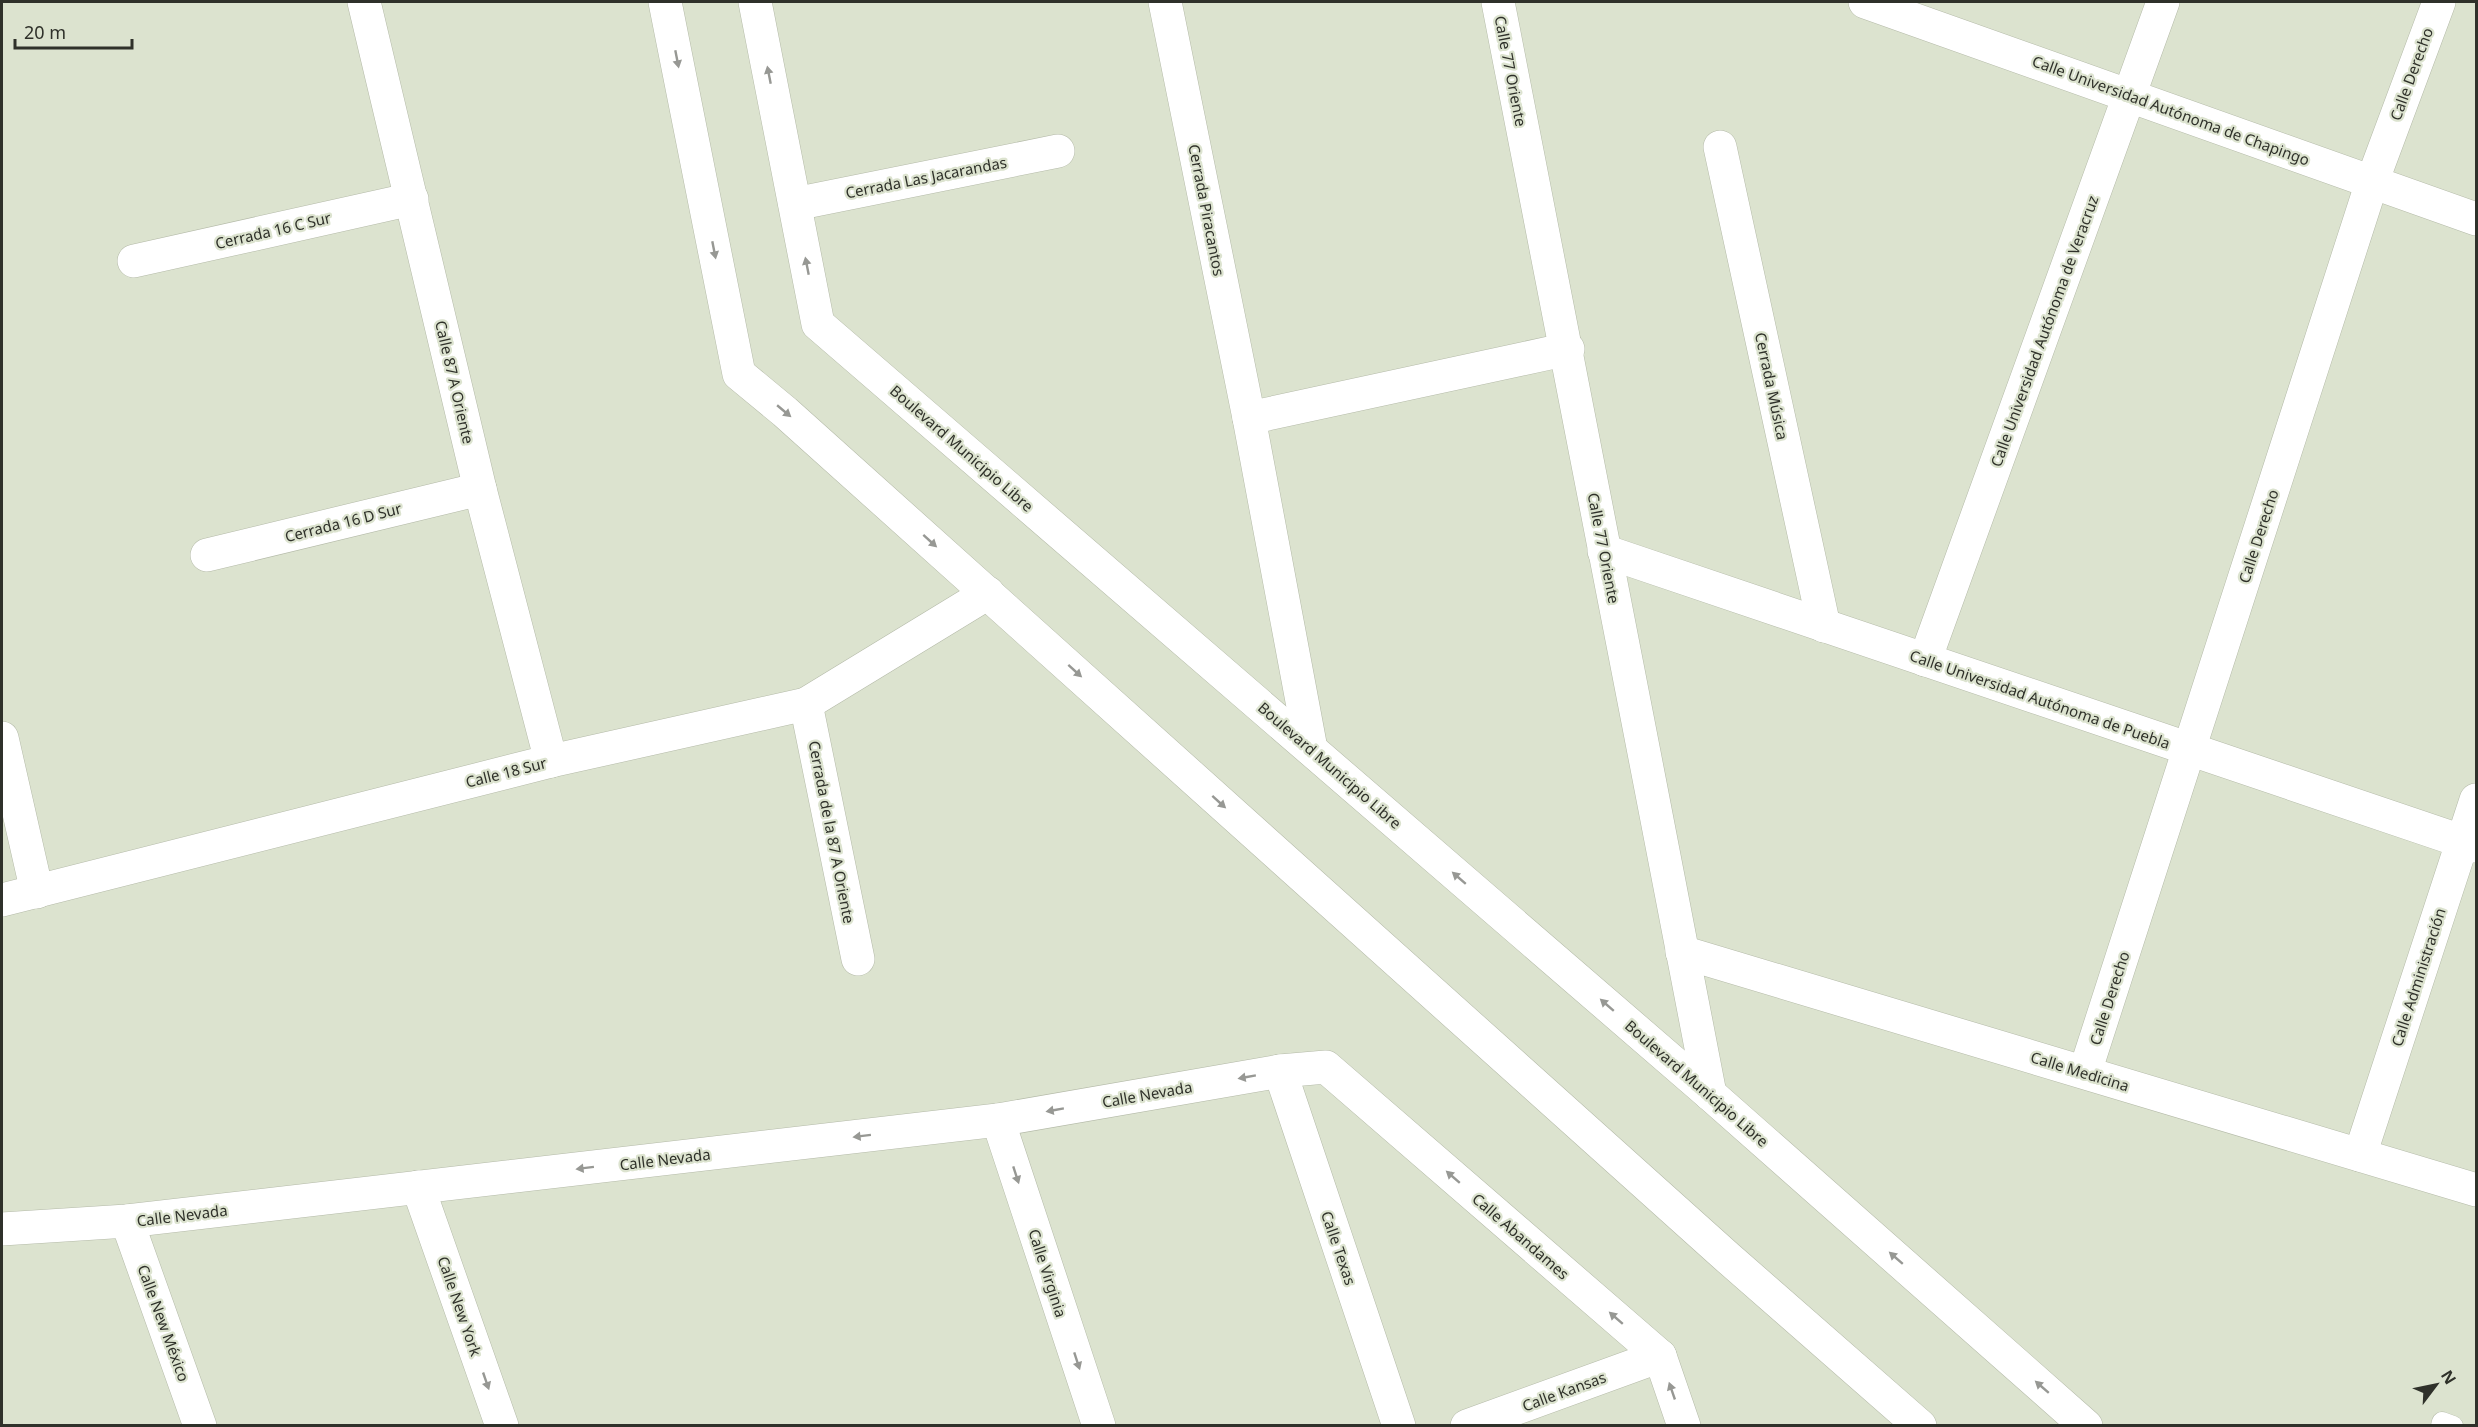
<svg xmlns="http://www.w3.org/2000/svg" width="2478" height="1427" font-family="'Noto Sans',sans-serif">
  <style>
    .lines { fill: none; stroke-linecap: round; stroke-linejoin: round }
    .lane-casing { stroke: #b4baa8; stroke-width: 21 }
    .street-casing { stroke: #b4baa8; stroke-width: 34 }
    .secondary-casing { stroke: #b4baa8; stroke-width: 34 }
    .lane { stroke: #fff; stroke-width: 20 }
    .street { stroke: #fff; stroke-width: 33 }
    .secondary { stroke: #fff; stroke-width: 33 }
    .oneway { fill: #979894 }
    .labels { text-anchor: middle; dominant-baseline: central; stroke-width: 4.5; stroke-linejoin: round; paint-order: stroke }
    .street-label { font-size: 15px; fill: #2f312a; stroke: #dce3cf }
  </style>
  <rect width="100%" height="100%" fill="#dce3cf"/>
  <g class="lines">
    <!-- lane casing -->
    <g class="lane-casing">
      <path id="lane" d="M2441 1426 2442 1422 2453 1426"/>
    </g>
    <!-- street casing -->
    <g class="street-casing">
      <g id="street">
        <path d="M364 2 480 489 551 761"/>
        <path d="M1165 2 1249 418 1311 749"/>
        <path d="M1498 2C1571 365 1639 730 1710 1094"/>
        <path d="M1865 2 2476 219"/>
        <path d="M1720 147 1824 626"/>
        <path d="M795 204 1058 151"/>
        <path d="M134 261 412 199"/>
        <path d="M1249 418 1568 349"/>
        <path d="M1604 551 2476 846"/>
        <path d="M207 555 480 489"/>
        <path d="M1925 660 2163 2"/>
        <path d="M806 704 858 959"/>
        <path d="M2 738 37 892"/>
        <path d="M2 900 551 761 806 704 988 593"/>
        <path d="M1682 952 2476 1190"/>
        <path d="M1280 1071 1399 1426"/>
        <path d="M2085 1072 2372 182 2439 2"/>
        <path d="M998 1120 1099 1426"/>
        <path d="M2360 1155 2476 800"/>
        <path d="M418 1187 502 1426"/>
        <path d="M127 1221 200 1426"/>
        <path d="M2 1229 127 1221 998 1120 1280 1071 1326 1067 1660 1356 1684 1426"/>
        <path d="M1467 1426 1660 1356"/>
      </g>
    </g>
    <!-- secondary casing -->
    <g class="secondary-casing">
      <g id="secondary">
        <path d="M665 2 739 374 785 412 1727 1257 1920 1426"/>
        <path d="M755 2 818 324 1710 1094 2086 1426"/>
      </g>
    </g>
    <!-- lane -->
    <use href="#lane" class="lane"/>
    <!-- street -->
    <use href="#street" class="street"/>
    <!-- secondary -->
    <use href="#secondary" class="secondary"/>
  </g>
  <!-- one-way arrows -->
  <defs><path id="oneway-solid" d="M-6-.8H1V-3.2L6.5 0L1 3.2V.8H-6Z" transform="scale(1.5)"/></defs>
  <g class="oneway">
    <use href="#oneway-solid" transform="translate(677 59) rotate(79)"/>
    <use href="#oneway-solid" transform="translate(769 75) rotate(-101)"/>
    <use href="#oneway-solid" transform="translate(714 250) rotate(79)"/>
    <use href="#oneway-solid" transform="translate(807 266) rotate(-101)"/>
    <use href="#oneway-solid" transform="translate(784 411) rotate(40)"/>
    <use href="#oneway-solid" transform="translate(930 541) rotate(42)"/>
    <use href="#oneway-solid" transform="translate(1075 671) rotate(42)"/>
    <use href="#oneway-solid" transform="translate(1219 802) rotate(42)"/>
    <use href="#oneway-solid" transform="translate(1459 878) rotate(-139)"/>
    <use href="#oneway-solid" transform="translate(1607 1005) rotate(-139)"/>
    <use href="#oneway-solid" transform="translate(1247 1077) rotate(170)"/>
    <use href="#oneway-solid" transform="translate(1055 1110) rotate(170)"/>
    <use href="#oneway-solid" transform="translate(862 1136) rotate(173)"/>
    <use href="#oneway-solid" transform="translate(585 1168) rotate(173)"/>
    <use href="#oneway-solid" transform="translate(1016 1175) rotate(72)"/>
    <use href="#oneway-solid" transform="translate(1453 1177) rotate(-139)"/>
    <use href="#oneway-solid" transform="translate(1896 1258) rotate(-139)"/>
    <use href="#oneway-solid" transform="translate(1616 1318) rotate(-139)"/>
    <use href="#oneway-solid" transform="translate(1077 1361) rotate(72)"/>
    <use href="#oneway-solid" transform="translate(486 1381) rotate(71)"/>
    <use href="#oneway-solid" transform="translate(2042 1387) rotate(-139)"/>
    <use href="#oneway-solid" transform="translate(1672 1391) rotate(-109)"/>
  </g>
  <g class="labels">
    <!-- street labels -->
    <g class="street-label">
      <text transform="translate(1511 71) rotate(79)">Calle 77 Oriente</text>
      <text transform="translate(2411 74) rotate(-70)">Calle Derecho</text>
      <text transform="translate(2171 110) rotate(20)">Calle Universidad Autónoma de Chapingo</text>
      <text transform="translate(926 177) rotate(-11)">Cerrada Las Jacarandas</text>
      <text transform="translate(1207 210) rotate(79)">Cerrada Piracantos</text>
      <text transform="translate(273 230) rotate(-13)">Cerrada 16 C Sur</text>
      <text transform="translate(2044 331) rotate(-70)">Calle Universidad Autónoma de Veracruz</text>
      <text transform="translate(455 382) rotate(77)">Calle 87 A Oriente</text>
      <text transform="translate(1772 386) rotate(78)">Cerrada Música</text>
      <text transform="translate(962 448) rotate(41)">Boulevard Municipio Libre</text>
      <text transform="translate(343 522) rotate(-14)">Cerrada 16 D Sur</text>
      <text transform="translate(2258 536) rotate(-72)">Calle Derecho</text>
      <text transform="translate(1604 548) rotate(79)">Calle 77 Oriente</text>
      <text transform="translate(2040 699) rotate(19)">Calle Universidad Autónoma de Puebla</text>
      <text transform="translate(1330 765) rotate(41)">Boulevard Municipio Libre</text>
      <text transform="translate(506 772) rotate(-14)">Calle 18 Sur</text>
      <text transform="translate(832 832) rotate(79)">Cerrada de la 87 A Oriente</text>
      <text transform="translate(2418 977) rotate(-72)">Calle Administración</text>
      <text transform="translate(2109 998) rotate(-72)">Calle Derecho</text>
      <text transform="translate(2080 1071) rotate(17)">Calle Medicina</text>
      <text transform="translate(1697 1083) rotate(41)">Boulevard Municipio Libre</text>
      <text transform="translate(1147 1094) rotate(-10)">Calle Nevada</text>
      <text transform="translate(665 1159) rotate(-7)">Calle Nevada</text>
      <text transform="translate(182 1215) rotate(-7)">Calle Nevada</text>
      <text transform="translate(1521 1236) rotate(41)">Calle Abandames</text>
      <text transform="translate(1339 1248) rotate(71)">Calle Texas</text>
      <text transform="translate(1048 1273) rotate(72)">Calle Virginia</text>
      <text transform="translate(460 1306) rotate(71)">Calle New York</text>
      <text transform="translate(164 1323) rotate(70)">Calle New México</text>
      <text transform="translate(1564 1391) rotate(-20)">Calle Kansas</text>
    </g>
  </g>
  <!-- border -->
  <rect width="2478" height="1427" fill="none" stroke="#2f312a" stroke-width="6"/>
  <!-- north arrow -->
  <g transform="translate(2436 1385) rotate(58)" stroke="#dce3cf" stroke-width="4.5" paint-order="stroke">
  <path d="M0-4.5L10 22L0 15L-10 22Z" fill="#2f312a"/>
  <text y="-9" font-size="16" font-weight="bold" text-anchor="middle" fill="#2f312a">N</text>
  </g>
  <!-- scale -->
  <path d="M15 39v9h117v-9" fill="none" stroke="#2f312a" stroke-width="3"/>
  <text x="24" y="39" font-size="18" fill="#2f312a" stroke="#dce3cf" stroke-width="4.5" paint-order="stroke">20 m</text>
</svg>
